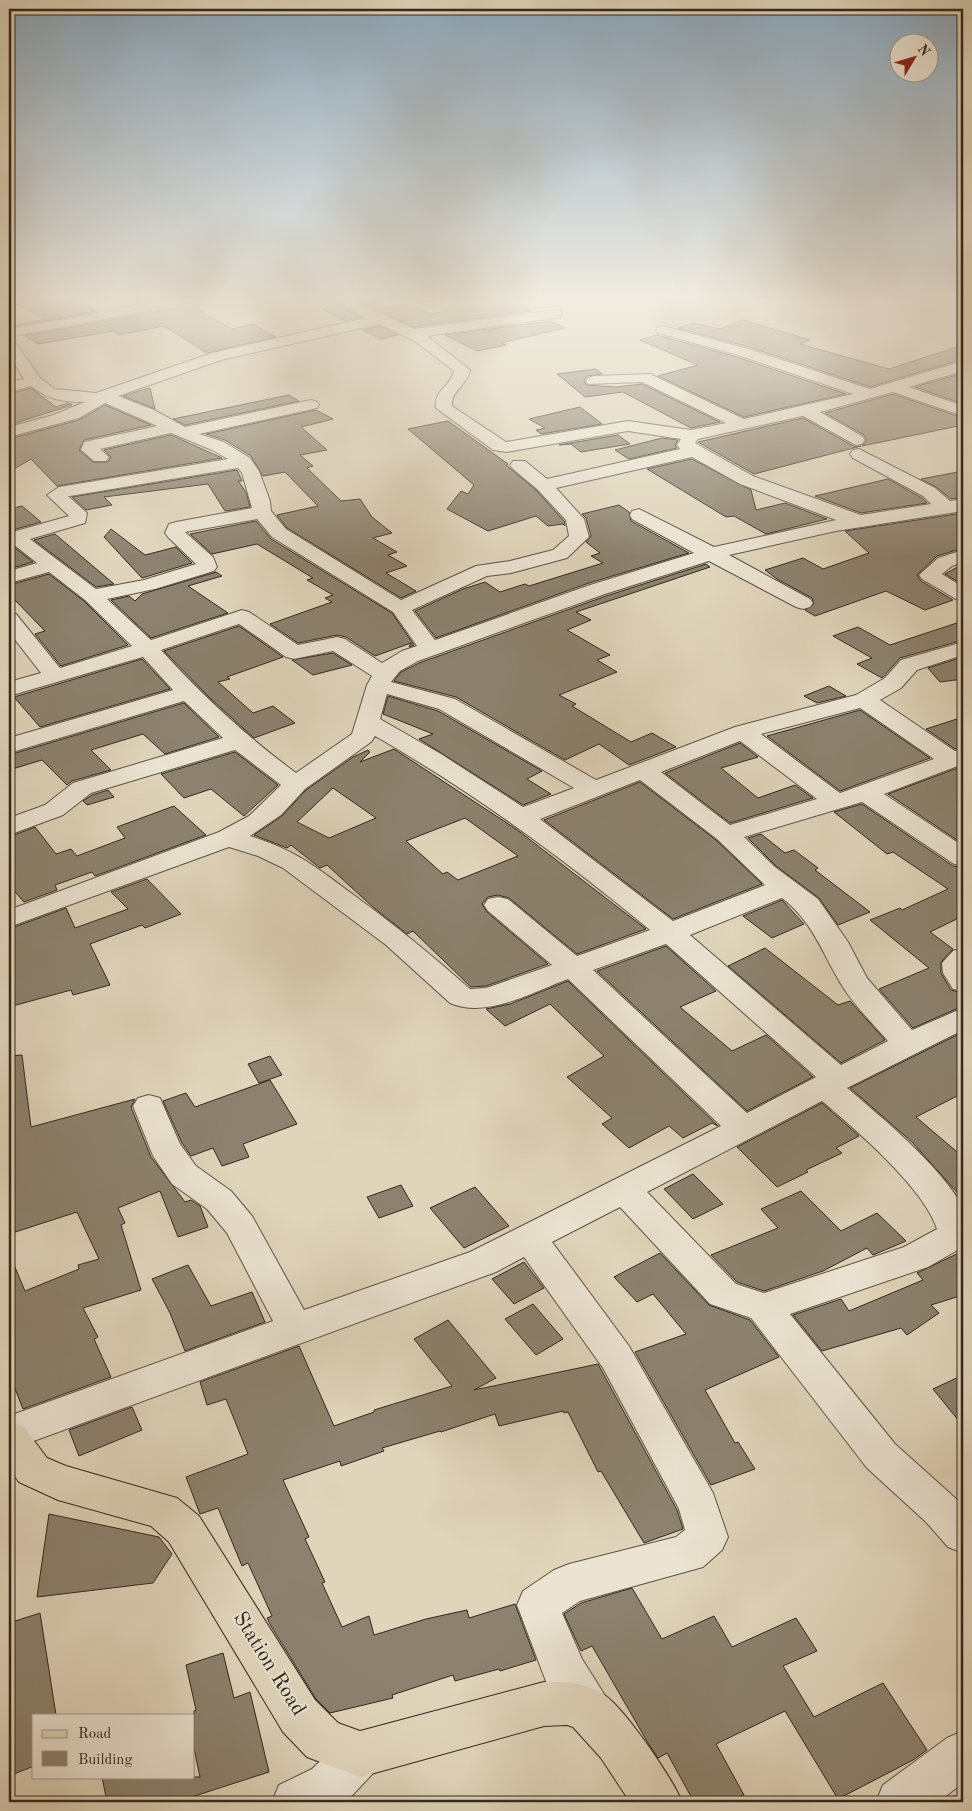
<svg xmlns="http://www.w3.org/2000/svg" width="972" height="1811" font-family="'Old Standard TT',serif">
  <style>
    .building { fill: #8c826f; stroke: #31281c; fill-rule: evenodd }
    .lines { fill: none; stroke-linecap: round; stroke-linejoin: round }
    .minor-casing { stroke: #5d5344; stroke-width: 2 }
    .major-casing { stroke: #31281c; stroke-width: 2 }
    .minor { fill: #ebe4d3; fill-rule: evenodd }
    .major { fill: #e0d5bb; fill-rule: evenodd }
    .labels { text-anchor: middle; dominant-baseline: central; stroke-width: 4; stroke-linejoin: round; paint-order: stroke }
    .near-street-label { font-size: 21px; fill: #31281c; stroke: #ebe4d3 }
  </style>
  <rect width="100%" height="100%" fill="#e0d5bb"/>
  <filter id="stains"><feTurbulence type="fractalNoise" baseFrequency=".004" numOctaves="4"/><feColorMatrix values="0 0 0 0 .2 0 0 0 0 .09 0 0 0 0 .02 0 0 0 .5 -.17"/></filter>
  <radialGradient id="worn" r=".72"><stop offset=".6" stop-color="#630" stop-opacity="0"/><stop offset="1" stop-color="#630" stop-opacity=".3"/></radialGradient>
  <!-- building -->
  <g class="building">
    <path d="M13 302H83L95 312 10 327 45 319Z"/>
    <path d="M186 302H198L199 310 232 329 253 324 276 337 207 353 164 326 119 335 113 331 38 344 25 336 177 308Z"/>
    <path d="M360 302H378L391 308 408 304 430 314 497 302H514L532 311 414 327Z"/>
    <path d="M339 306 361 317 346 321 322 309Z"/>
    <path d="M743 320 810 340 800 344 889 369 963 345V359L870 387 749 347 678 328 693 323 720 329Z"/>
    <path d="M550 321 565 328 501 343 506 345 477 351 445 335Z"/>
    <path d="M379 326 398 335 380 339 363 330Z"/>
    <path d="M657 335 737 357 846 394 744 417 658 376 698 365 640 340Z"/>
    <path d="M596 369 602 374 587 376 584 380 586 385 617 387 642 384 720 422 691 428 623 392 585 397 557 374Z"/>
    <path d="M963 373V404L915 387Z"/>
    <path d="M31 388 56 407 69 403 72 405 9 425V394Z"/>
    <path d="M150 388 155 409 123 396 139 391Z"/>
    <path d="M893 394 963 418V425L862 446 867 440 864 435 825 413Z"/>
    <path d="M289 395 299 401 185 425 173 419Z"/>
    <path d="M105 405 151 425 84 440 79 450 93 462H108L111 457 104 450 171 435 222 458 57 486 31 459 9 472V439L79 420Z"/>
    <path d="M580 407 602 424 541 434 536 430 545 428 529 419Z"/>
    <path d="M316 410 333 419 301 427 327 450 300 455 313 466 307 468 341 501 360 499 372 517 392 533 373 538 397 552 388 555 407 566 386 573 416 591 401 598 287 528 277 515 318 506 285 472 263 476 251 456 225 440 206 434Z"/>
    <path d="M803 418 855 447 861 446 754 474 698 442Z"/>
    <path d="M448 421 508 464 506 465 536 490 564 521 565 526 563 524 548 526 536 516 488 531 447 509 461 491 468 494 474 485 408 429Z"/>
    <path d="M618 435 630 444 581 452 571 444 559 445Z"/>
    <path d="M662 438 678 440 675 445 677 448 629 459 615 450Z"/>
    <path d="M692 459 751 490 756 510 785 503 827 519 766 534 734 516 726 517 647 469Z"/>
    <path d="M237 470 242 481H238L246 492 250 507 225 511 208 484 104 497 112 505 86 510 72 497Z"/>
    <path d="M963 471V497L951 499 936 487 921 479Z"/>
    <path d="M888 479 922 498 927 503 861 513 815 496Z"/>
    <path d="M619 505 629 512 631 521 689 553 589 583 436 638 415 611 463 589 485 582 500 592 525 584 529 586 603 563 591 556 600 553 586 542 591 536 586 518 582 514Z"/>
    <path d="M22 506 41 522 9 531V509Z"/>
    <path d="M963 513V548L937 556 917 575 921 581 953 600 925 610 886 591 815 616 805 610 814 604 812 598 777 579 765 570 803 558 823 569 869 553 845 531Z"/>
    <path d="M256 521 271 539 392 613 414 645 409 647 411 643 375 656 346 637 337 635 298 643 270 624 332 602 325 598 333 595 307 580 313 578 257 544 212 554 190 534Z"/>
    <path d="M111 529 145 555 176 547 192 563 142 578 104 537Z"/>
    <path d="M55 534 114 584 96 587 34 540Z"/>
    <path d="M9 543 33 562 9 569Z"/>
    <path d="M706 564 710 567 576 612 591 620 567 630 610 655 597 660 617 672 559 695 576 704 572 706 631 742 652 733 676 747 629 765 599 744 565 760 456 697 394 681 401 672 419 663 606 596Z"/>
    <path d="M963 564V582L960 583 945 574Z"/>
    <path d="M216 572 222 576 188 586 228 613 151 638 111 600 129 596 135 601 142 594Z"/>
    <path d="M49 574 84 601 128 645 61 666 35 634 45 631 9 594V585Z"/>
    <path d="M963 621V640L900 658 882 678 857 664 872 658 833 636 858 627 890 645Z"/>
    <path d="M239 626 283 657 227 677 230 679 218 682 253 713 273 706 295 723 254 738 210 698 164 651Z"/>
    <path d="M333 653 352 665 313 675 292 660Z"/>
    <path d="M963 657V679L940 682 928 668Z"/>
    <path d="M142 659 170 689 40 727 14 697Z"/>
    <path d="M829 686 846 696 817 703 804 696Z"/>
    <path d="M388 696 438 711 542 771 527 779 551 794 523 805 419 739 433 734 383 714Z"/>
    <path d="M184 703 219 737 165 754 143 734 91 750 111 770 72 781 67 785 42 760 9 770V755Z"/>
    <path d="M860 710 930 758 840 791 767 736Z"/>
    <path d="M963 717V747L955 749 926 729Z"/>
    <path d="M740 743 758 757 721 768 758 798 795 785 813 798 730 823 665 773Z"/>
    <path d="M394 749 516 829 646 929 577 954 509 898 498 895 488 897 482 904 487 912 548 964 486 986 471 987 413 931 407 934 374 908 327 865 320 868 291 845 287 848 254 835 282 816 306 790 353 757 368 750 370 752 360 762ZM333 788 376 818 329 838 297 822ZM465 818 518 856 458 880 447 872 443 874 406 841Z"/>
    <path d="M235 752 278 785 244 816 211 789 184 798 161 774Z"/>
    <path d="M963 766V844L888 794Z"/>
    <path d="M640 782 716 840 762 884 673 919 544 820Z"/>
    <path d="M108 790 114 797 87 805 83 801 92 795Z"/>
    <path d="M862 804 953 866 963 868V916L930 932 953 949 941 962V973L951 990 963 993V1006L913 1028 879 989 929 968 870 920 900 908 902 910 948 889 893 852 887 854 834 812Z"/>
    <path d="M174 806 206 835 95 876 92 872 55 885 57 890 24 902 9 885V837L35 827 56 854 71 849 77 856 125 838 117 827Z"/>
    <path d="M761 834 785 853 794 850 818 868 815 870 870 912 838 925 819 898 776 866 748 838Z"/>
    <path d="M147 879 181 914 145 928 142 925 90 944 110 985 73 995 71 990 9 1007V929L66 908 75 928 128 909 111 892Z"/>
    <path d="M782 900 804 924 772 938 743 916Z"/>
    <path d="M666 946 716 991 680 1007 732 1051 766 1035 813 1077 747 1111 597 971Z"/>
    <path d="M765 948 838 1005 850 1001 885 1040 841 1063 728 966Z"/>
    <path d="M568 981 718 1126 712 1123 683 1138 669 1126 629 1148 602 1124 612 1118 567 1077 604 1056 550 1004 505 1026 486 1009 510 1004Z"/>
    <path d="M963 1032V1093L916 1117 963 1157V1199L912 1142 850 1088Z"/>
    <path d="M22 1055 31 1127 135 1099 131 1107 151 1157 185 1202 191 1200 200 1206 208 1227 178 1237 160 1191 118 1208 125 1223 121 1225 141 1290 83 1308 98 1337 94 1339 111 1377 23 1409 9 1373V1253L25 1291 79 1269 78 1265 99 1259 77 1212 9 1234V1165L14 1164 9 1143V1056Z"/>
    <path d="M270 1056 282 1075 259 1083 248 1064Z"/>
    <path d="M270 1080 297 1124 243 1144 249 1157 222 1166 213 1148 191 1156 182 1143 163 1101 186 1093 195 1107Z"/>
    <path d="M822 1103 859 1136 836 1148 842 1153 806 1170 808 1172 777 1187 737 1147Z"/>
    <path d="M693 1174 723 1204 693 1219 664 1189Z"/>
    <path d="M401 1185 413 1206 379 1218 367 1197Z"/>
    <path d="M475 1187 509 1226 464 1248 430 1208Z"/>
    <path d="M801 1191 841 1231 877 1213 906 1241 873 1255 867 1248 823 1271 764 1291 737 1282 711 1255 778 1228 761 1209Z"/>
    <path d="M963 1251V1295L931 1305 939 1313 907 1335 901 1328 822 1351 793 1315 841 1299 849 1311 923 1280 917 1273Z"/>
    <path d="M660 1253 709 1305 750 1320 779 1357 705 1390 735 1443 738 1442 755 1469 711 1485 635 1352 686 1334 653 1294 637 1302 614 1277Z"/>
    <path d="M524 1262 544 1288 514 1304 492 1279Z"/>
    <path d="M188 1265 211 1306 252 1292 265 1322 185 1351 170 1313 152 1279Z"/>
    <path d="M533 1304 563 1339 536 1355 505 1319Z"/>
    <path d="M448 1320 496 1378 474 1390 598 1364 677 1510 683 1529 644 1543 601 1471 598 1472 568 1412 564 1413 563 1411 499 1426 495 1414 441 1432 440 1431 382 1448 384 1451 341 1466 340 1461 283 1480 309 1537 305 1539 325 1582 322 1583 342 1627 369 1616 374 1635 426 1619 467 1610 469 1618 515 1604 536 1660 500 1671 499 1669 455 1681 453 1675 392 1695 393 1698 330 1713 316 1699 271 1626 267 1618 272 1616 248 1563 242 1566 218 1508 200 1514 186 1477 248 1454 226 1399 207 1405 200 1382 299 1346 334 1426 374 1412V1410L452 1386 414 1339Z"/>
    <path d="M963 1375V1426L933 1389Z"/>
    <path d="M132 1407 142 1430 79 1456 69 1430Z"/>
    <path d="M49 1514 159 1537 172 1554 153 1583 37 1597Z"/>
    <path d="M632 1588 662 1639 714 1616 732 1647 796 1618 817 1651 783 1666 814 1717 883 1683 927 1750 913 1760 838 1799 785 1711 716 1744 744 1795 729 1802H694L667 1753 658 1758 648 1743 592 1646 581 1651 564 1614 581 1603Z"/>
    <path d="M40 1613 56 1715H34V1766L9 1776V1623Z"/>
    <path d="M223 1653 234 1698 250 1692 269 1772 176 1802H107L102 1777H200L194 1748V1711L196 1710 186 1665Z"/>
  </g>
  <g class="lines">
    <!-- minor casing -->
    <g class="minor-casing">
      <g id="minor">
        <path d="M85 302H102L114 310 153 302H184L177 306 9 337V329L99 313Z"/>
        <path d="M336 302H355L414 329 555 310 560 311 562 314 560 317 555 318 427 336 470 370C468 384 450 392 452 406L506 442 628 421 691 430 726 423 642 382 588 384 586 381 588 378 594 376 650 374 744 419 853 394 738 355 658 333 656 330 658 327 663 326 748 349 870 389 963 361V371L909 387 963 406V416L893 392 820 412 862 436 865 440 862 444 856 445 803 416 698 439 695 443 753 476 861 515 931 504 923 496 853 458 850 454 853 450 859 449 935 488 950 501 963 499V511L836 531 729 555 810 599 813 603 810 607 803 609 796 607 709 561 605 594 418 661 400 671 391 682 455 699 596 780 735 727 856 695 885 678 901 660 963 642V655L917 670 901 688 880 700 955 751 963 749V764L884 794 963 846V866L954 864 862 802 744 837 775 867 818 899 848 942 867 978 912 1030 963 1008V1030L847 1088C883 1118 941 1167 963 1207V1247L928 1267 790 1314 895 1444 963 1505V1553L948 1547 926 1522 867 1468 751 1318 710 1304 620 1207 552 1242 629 1346 713 1493 728 1537 722 1550 703 1567 580 1601 562 1613 582 1659 604 1694 611 1710 604 1726 588 1732 572 1726 547 1684 517 1605 523 1591 554 1570 569 1564 676 1537 685 1530 679 1509 603 1368 524 1257 496 1272 9 1450V1416L273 1321 227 1233 207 1209 172 1184 153 1156 133 1106 138 1098 149 1095 160 1098 180 1144 196 1166 231 1191 252 1216 304 1310 470 1252 721 1126 568 979C533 992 487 1019 450 1003L386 945 283 868 258 856 229 847 9 927V910L219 832 249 816 281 785 235 750 91 793 63 815 9 835V818L45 805 73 783 223 738 184 701 9 753V738L173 690 143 657 9 696V682L41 673 9 632V612L16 614 60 668 132 646 85 600 49 572 9 583V571L37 563 9 541V533L69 516 47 495 59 487 228 459 212 450 171 433 100 449 109 457 106 461H94L81 450 84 442 157 426 105 403 79 418 9 437V427L53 415 85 402C63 402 49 400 31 386L9 392V382L24 379 9 355V340L14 341 40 378 55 389 96 393 212 353 366 318ZM379 324 415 341 454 371C451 386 433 391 436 408L493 450 506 452 628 431 681 439 677 445 680 449 547 479 525 461H513L510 465 513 469 537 489 566 520 569 536 553 550 510 561 476 566 401 600 286 529 271 511 270 501 259 471 250 458 224 442 199 434 317 408 319 405 317 402 311 400 185 427 154 410 118 396 221 360ZM692 457 740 484 836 520 714 547 639 509 632 511 630 515 632 519 694 553 590 585 435 640 412 610 487 576 511 573 567 558 589 537 584 519 556 488ZM238 468 242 473 252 508 176 522 169 524 165 533 168 537 196 564 144 580 96 589 30 539 85 523 87 513 68 496H70ZM257 519 272 537 393 612 417 646 402 651 382 663 345 639 337 637 298 645 249 612 242 610 151 640 107 599 155 589 214 571 217 567 213 557 185 532ZM239 624 286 657 294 659 333 651 372 676 367 685 352 734 296 773C246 736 203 696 161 650ZM387 694 439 709 574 788 523 807 441 754 380 719ZM860 708 934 759 840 793 761 734ZM375 736C473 792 563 858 650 930L577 956 508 899 498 897 488 899 484 905 488 911 552 965 486 988 470 989C433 956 395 925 355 896 317 868 296 850 250 836L281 815 305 789 371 742ZM740 741 817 799 730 825 661 772ZM640 780 717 839 765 885 673 921 540 819ZM782 898C813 922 821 951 841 984 853 1004 872 1023 888 1041L841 1065 690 935ZM666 944 816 1077 747 1113 593 970ZM822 1101C856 1130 924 1188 937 1229L904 1247 764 1293 736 1284 647 1192Z"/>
        <path d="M955 302H963V307Z"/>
        <path d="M963 550V562L952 566 942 574 963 587V601L956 599 922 579 919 575 938 558Z"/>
        <path d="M963 948V991L953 989 943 973 942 963 953 951Z"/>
        <path d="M360 1731 376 1738 383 1754 376 1770 346 1802H272L279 1785 312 1769 344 1738Z"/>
        <path d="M963 1731V1783L938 1802H876L883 1785 947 1738Z"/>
      </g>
    </g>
    <!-- major casing -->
    <g class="major-casing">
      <path id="major" d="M9 1421 23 1426 47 1458 66 1466 177 1498 199 1516 315 1700 338 1723 360 1731 544 1682C564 1681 585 1683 603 1694 624 1707 673 1779 682 1802H630L601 1758 573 1727 567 1725 544 1726 360 1777 307 1757 283 1732 169 1542 151 1526 58 1500 19 1482 9 1469Z"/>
    </g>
    <!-- minor -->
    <use href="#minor" class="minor"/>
    <!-- major -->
    <use href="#major" class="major"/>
  </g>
  <!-- sky -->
  <linearGradient id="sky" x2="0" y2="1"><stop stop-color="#8daac0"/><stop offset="0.54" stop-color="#f1ece0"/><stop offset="1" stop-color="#f1ece0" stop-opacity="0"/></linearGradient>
  <rect width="972" height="556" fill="url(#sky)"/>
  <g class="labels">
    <!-- near-street labels -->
    <g class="near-street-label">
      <text transform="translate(269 1664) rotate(58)">Station Road</text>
    </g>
  </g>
  <!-- margin -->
  <rect width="972" height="1811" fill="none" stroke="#e0d5bb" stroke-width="30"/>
  <rect x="10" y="10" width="952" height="1791" fill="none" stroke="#31281c" stroke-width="2.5"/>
  <rect x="15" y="15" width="942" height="1781" fill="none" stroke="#31281c"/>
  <!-- legend -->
  <rect x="32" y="1714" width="162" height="65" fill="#ebe4d3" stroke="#a1998a"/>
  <rect x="42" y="1730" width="25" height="8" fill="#e0d5bb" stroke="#a1998a"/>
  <text x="78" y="1738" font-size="15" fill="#31281c">Road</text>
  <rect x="42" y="1751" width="25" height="15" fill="#8c826f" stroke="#a1998a"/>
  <text x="78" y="1764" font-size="15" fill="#31281c">Building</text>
  <!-- north arrow -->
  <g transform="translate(914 58) rotate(52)"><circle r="24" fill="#ebe4d3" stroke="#a1998a"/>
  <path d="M0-4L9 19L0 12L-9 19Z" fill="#8f2418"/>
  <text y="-8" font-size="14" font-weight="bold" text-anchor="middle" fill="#31281c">N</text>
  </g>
  <rect width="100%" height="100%" filter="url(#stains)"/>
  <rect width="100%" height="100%" fill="url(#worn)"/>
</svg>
